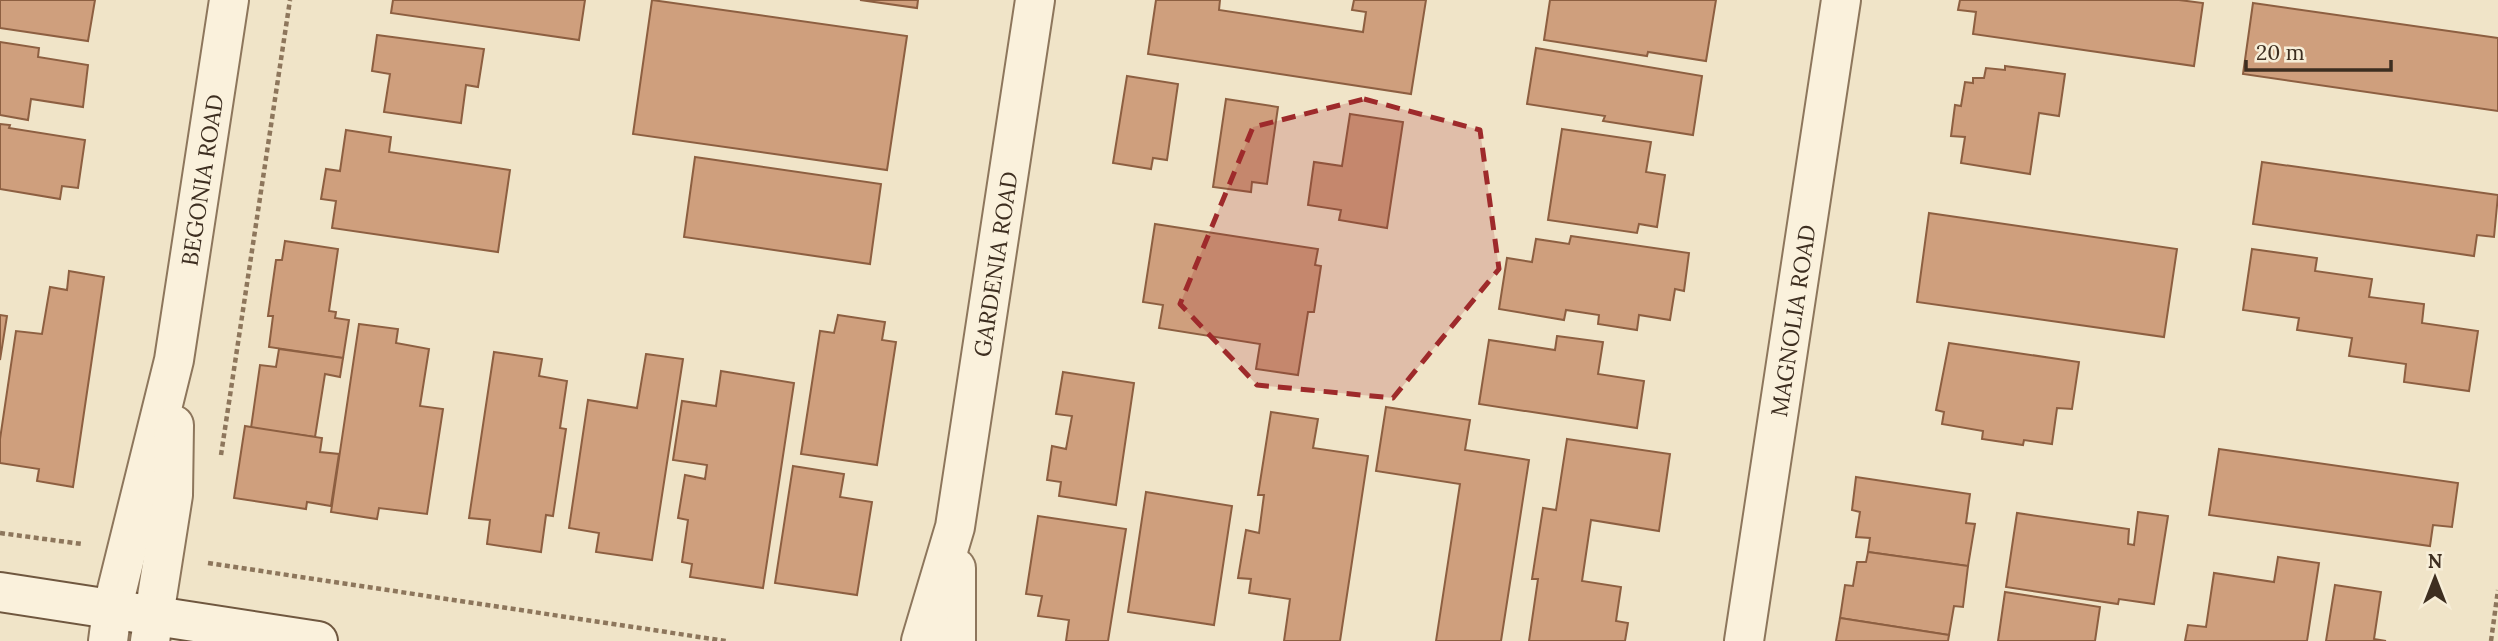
<svg xmlns="http://www.w3.org/2000/svg" width="2498" height="641" font-family="Lora,serif">
  <style>
    .building { fill: #cf9f7d; stroke: #8d5f41; stroke-width: 2 }
    .lines { fill: none; stroke-linecap: round; stroke-linejoin: round }
    .street-casing { stroke: #8d765c; stroke-width: 42 }
    .secondary-casing { stroke: #6f573f; stroke-width: 42 }
    .path { stroke: #8d765c; stroke-width: 4.5; stroke-dasharray: 5 3.5; stroke-linecap: butt }
    .street { stroke: #faf1dc; stroke-width: 38 }
    .secondary { stroke: #faf1dc; stroke-width: 38 }
    .marked { fill: #9e2a2b; fill-opacity: 0.2; stroke: #9e2a2b; stroke-width: 5; stroke-dasharray: 14 9; stroke-linejoin: round }
    .labels { text-anchor: middle; dominant-baseline: central; stroke-width: 7; stroke-linejoin: round; paint-order: stroke }
    .street-label { font-size: 23px; fill: #3d2e20; stroke: #f7eed8 }
  </style>
  <rect width="100%" height="100%" fill="#f0e4c8"/>
  <!-- building -->
  <g class="building">
    <path d="M0 0H95L88 41 0 28Z"/>
    <path d="M393 0H585L579 40 391 13Z"/>
    <path d="M652 0 907 36 887 170 633 134Z"/>
    <path d="M860 0H918L917 8Z"/>
    <path d="M1156 0H1220L1219 10 1363 32 1366 12 1352 10 1354 0H1426L1411 94 1148 54Z"/>
    <path d="M1550 0H1716L1706 61 1648 52 1647 56 1544 40Z"/>
    <path d="M1960 0H2179L2203 3 2194 66 1973 34 1976 12 1958 10Z"/>
    <path d="M2253 3 2498 38V111L2243 74Z"/>
    <path d="M377 35 484 49 478 87 466 85 461 123 384 112 390 74 372 71Z"/>
    <path d="M0 42 39 48 38 57 88 65 83 107 31 99 28 120 0 115Z"/>
    <path d="M1536 48 1702 76 1693 135 1603 121 1605 116 1527 104Z"/>
    <path d="M2005 66 2065 74 2059 116 2039 113 2030 174 1961 163 1965 137 1951 136 1955 105 1961 106 1965 82 1973 83V78H1984L1986 68 2005 70Z"/>
    <path d="M1127 76 1178 84 1167 160 1153 158 1151 169 1113 163Z"/>
    <path d="M1226 99 1278 107 1267 184 1252 182 1251 192 1213 187Z"/>
    <path d="M1350 114 1403 122 1387 228 1339 220 1341 210 1308 205 1314 162 1342 166Z"/>
    <path d="M0 124 10 125 9 128 85 140 78 188 62 186 60 199 0 189Z"/>
    <path d="M1562 129 1651 142 1646 172 1665 175 1657 227 1639 224 1637 233 1548 220Z"/>
    <path d="M346 130 391 137 389 152 510 170 498 252 332 228 336 201 321 199 326 169 340 171Z"/>
    <path d="M695 157 881 184 870 264 684 237Z"/>
    <path d="M2262 162 2498 195 2494 237 2477 235 2474 256 2253 224Z"/>
    <path d="M1929 213 2177 249 2164 337 1917 302Z"/>
    <path d="M1155 224 1318 249 1315 265 1321 266 1314 312H1308L1298 375 1256 369 1260 344 1159 328 1163 305 1143 302Z"/>
    <path d="M1571 236 1689 253 1684 291 1675 289 1670 320 1639 315 1637 330 1598 324 1599 315 1566 310 1564 320 1499 309 1507 258 1532 262 1536 239 1569 244Z"/>
    <path d="M285 241 338 249 329 311 336 312 335 318 349 320 343 358 269 347 273 316H268L276 260H282Z"/>
    <path d="M2252 249 2317 258 2315 271 2372 279 2369 297 2424 304 2422 323 2478 331 2469 391 2404 382 2406 364 2349 356 2352 338 2297 330 2299 318 2243 310Z"/>
    <path d="M69 271 104 277 73 487 37 481 39 469 0 463V439L16 331 42 334 50 287 67 290Z"/>
    <path d="M0 315 7 316 0 360Z"/>
    <path d="M838 315 885 322 882 340 896 342 877 465 801 454 820 331 834 333Z"/>
    <path d="M359 324 398 329 396 343 429 349 420 406 443 409 427 514 379 508 377 519 331 512Z"/>
    <path d="M1557 336 1603 342 1598 374 1644 381 1637 428 1479 404 1489 340 1555 350Z"/>
    <path d="M1949 343 2079 362 2072 409 2057 408 2052 444 2024 440 2023 445 1982 439 1983 431 1942 424 1944 412 1936 410Z"/>
    <path d="M279 349 343 358 340 377 325 374 315 437 251 428 260 365 276 367Z"/>
    <path d="M494 352 542 359 539 376 567 381 560 428 566 429 553 516 546 515 541 552 487 544 490 520 469 518Z"/>
    <path d="M646 354 683 359 652 560 596 552 599 533 569 528 588 400 637 408Z"/>
    <path d="M721 371 794 383 763 588 690 577 692 564 682 562 688 520 678 518 685 475 705 479 707 465 673 460 682 401 716 406Z"/>
    <path d="M1063 372 1134 383 1116 505 1059 496 1061 482 1047 480 1052 446 1066 449 1072 416 1056 414Z"/>
    <path d="M1386 407 1470 420 1465 450 1529 460 1501 641H1436L1460 484 1376 471Z"/>
    <path d="M1271 412 1318 419 1313 448 1368 456 1340 641H1284L1290 599 1249 593 1251 579 1238 578 1246 530 1259 533 1264 495H1258Z"/>
    <path d="M245 426 322 438 320 452 339 454 331 506 307 502 306 509 234 498Z"/>
    <path d="M1567 439 1670 454 1659 531 1591 520 1582 581 1621 587 1616 621 1628 623 1625 641H1529L1538 579H1532L1543 508 1556 510Z"/>
    <path d="M2219 449 2458 483 2452 527 2433 525 2430 546 2209 515Z"/>
    <path d="M793 466 844 474 840 497 872 502 857 595 775 583Z"/>
    <path d="M1856 477 1970 494 1966 523 1975 524 1968 566 1868 552 1870 538 1856 537 1860 512 1852 510Z"/>
    <path d="M1146 492 1232 506 1214 625 1128 612Z"/>
    <path d="M2138 512 2168 516 2154 604 2119 599 2118 604 2006 587 2017 513 2129 529 2128 544 2134 545Z"/>
    <path d="M1038 516 1126 529 1108 641H1066L1069 620 1038 616 1042 596 1026 594Z"/>
    <path d="M1868 552 1968 566 1963 607 1954 606 1949 635 1840 618 1845 585 1853 586 1857 562H1866Z"/>
    <path d="M2278 557 2319 563 2307 641H2185L2188 625 2206 627 2214 573 2274 582Z"/>
    <path d="M2335 585 2381 592 2374 639 2386 641H2326Z"/>
    <path d="M2005 592 2100 607 2095 641H1998Z"/>
    <path d="M1840 618 1949 635 1948 641H1836Z"/>
  </g>
  <g class="lines">
    <!-- street casing -->
    <g class="street-casing">
      <g id="street">
        <path d="M956 568V641"/>
        <path id="s1" d="M108 641 112 610 174 360 229 0"/>
        <path d="M150 641 173 495 174 425"/>
        <path id="s2" d="M921 641 955 527 1035 0"/>
        <path id="s3" d="M1744 641 1841 0"/>
      </g>
    </g>
    <!-- secondary casing -->
    <g class="secondary-casing">
      <path id="secondary" d="M0 592 318 641"/>
    </g>
    <!-- path -->
    <g class="path">
      <path d="M221 455 290 0"/>
      <path d="M0 533 82 544"/>
      <path d="M208 563 726 641"/>
      <path d="M2491 641 2498 590"/>
    </g>
    <!-- street -->
    <use href="#street" class="street"/>
    <!-- secondary -->
    <use href="#secondary" class="secondary"/>
  </g>
  <!-- marked area -->
  <path class="marked" d="M1364 99 1480 130 1499 269 1393 398 1257 385 1180 304 1253 127Z"/>
  <g class="labels">
    <!-- street labels -->
    <g class="street-label">
      <text stroke="none"><textPath href="#s1" startOffset="471">BEGONIA ROAD</textPath></text>
      <text stroke="none"><textPath href="#s2" startOffset="385">GARDENIA ROAD</textPath></text>
      <text stroke="none"><textPath href="#s3" startOffset="324">MAGNOLIA ROAD</textPath></text>
    </g>
  </g>
  <!-- north arrow -->
  <g transform="translate(2435 578)" stroke="#f7eed8" stroke-width="5" paint-order="stroke">
  <path d="M0-5L12 26L0 18L-12 26Z" fill="#3d2e20"/>
  <text y="-10" font-size="19" font-weight="bold" text-anchor="middle" fill="#3d2e20">N</text>
  </g>
  <!-- scale -->
  <path d="M2246 60v10h145v-10" fill="none" stroke="#3d2e20" stroke-width="3.5"/>
  <text x="2256" y="60" font-size="21" fill="#3d2e20" stroke="#f7eed8" stroke-width="5" paint-order="stroke">20 m</text>
</svg>
